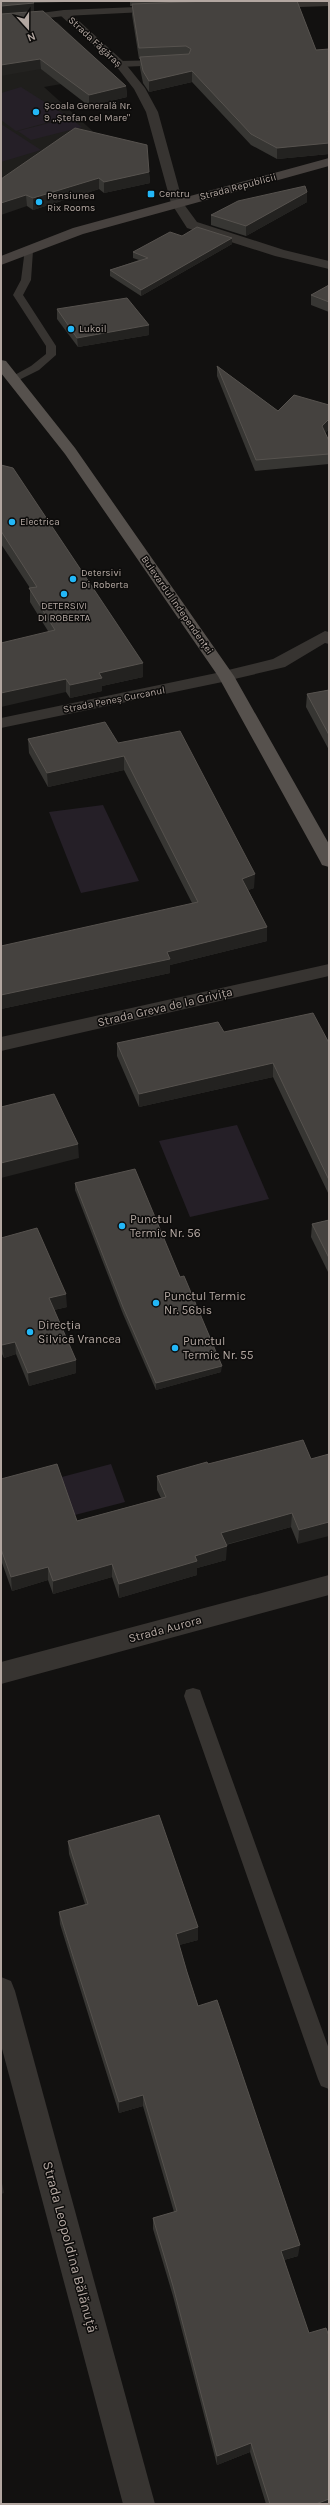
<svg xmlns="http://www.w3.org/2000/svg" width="330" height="2505" font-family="Karla,sans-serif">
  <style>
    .built { fill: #1f1e1c }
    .green { fill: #251f27 }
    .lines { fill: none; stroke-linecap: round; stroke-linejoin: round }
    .service { fill: #373431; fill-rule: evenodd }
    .minor { fill: #373431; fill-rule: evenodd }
    .tertiary { fill: #373431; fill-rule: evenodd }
    .secondary { fill: #47423f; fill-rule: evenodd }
    .primary { fill: #56514d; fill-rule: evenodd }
    .wall { fill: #373633 }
    .shaded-wall { fill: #232220 }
    .building { fill: #45423f; stroke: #56524e }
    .poi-dot { fill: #23b7f7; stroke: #0d0c0b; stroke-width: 1.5 }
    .labels { text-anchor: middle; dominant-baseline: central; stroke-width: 3; stroke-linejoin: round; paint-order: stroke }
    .far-street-label { font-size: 10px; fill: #b3a7a1; stroke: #0d0c0b }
    .far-poi-label { font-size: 10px; fill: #b3a7a1; stroke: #0d0c0b; text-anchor: start }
    .street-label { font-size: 12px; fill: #b3a7a1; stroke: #0d0c0b }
    .poi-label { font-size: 12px; fill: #b3a7a1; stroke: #0d0c0b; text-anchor: start }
    .near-street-label { font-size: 14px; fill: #b3a7a1; stroke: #0d0c0b }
  </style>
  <rect width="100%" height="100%" fill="#121110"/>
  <!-- built -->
  <path class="built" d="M57 22 114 75 44 87 98 136 5 178 1 176V30Z"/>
  <!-- green -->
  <g class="green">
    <path d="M21 87 68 117 16 131 1 120V93Z"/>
    <path d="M69 118 82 127 31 140 18 131Z"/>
    <path d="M1 124 41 150 1 162Z"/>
    <path d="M103 805 139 881 81 893 49 812Z"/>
    <path d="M237 1125 269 1199 190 1217 159 1141Z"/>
    <path d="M111 1464 125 1502 71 1516 58 1478Z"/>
  </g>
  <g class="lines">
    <!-- service -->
    <g class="service">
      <path d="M162 60 165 61V65L120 67 116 64 120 61Z"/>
      <path d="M25 249 33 251 31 280 23 295 56 346V355L39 370 15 382 11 381V377L31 366 46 354V346L13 295 21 280Z"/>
      <path d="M193 1688 200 1690 202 1696 329 2049V2089L321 2086 318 2079 184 1696 186 1690Z"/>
    </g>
    <!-- minor -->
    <g class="minor">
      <path d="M64 10 68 11 124 62 145 88 158 112 183 203 197 222 284 250 329 261V269L275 256 187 228 171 203 146 112 134 89 116 66 60 15 58 13Z"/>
      <path d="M226 671 232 672 234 676 232 680 1 728V718Z"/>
      <path d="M329 964V976L1 1051V1037Z"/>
      <path d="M1 1977 11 1981 15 1991 155 2504H123L1 2045Z"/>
    </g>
    <!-- tertiary -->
    <g class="tertiary">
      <path d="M329 1V6L270 8 264 5 270 2Z"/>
      <path d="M161 6 165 7V11L64 16 1 24V18L64 10Z"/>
      <path d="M325 631 329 632V644L325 643 285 667 226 681 220 680 218 676 220 672 273 659Z"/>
      <path d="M329 1575V1595L1 1684V1662Z"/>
    </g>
    <!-- secondary -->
    <path class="secondary" d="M329 158V166L83 234 1 265V256L73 228Z"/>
    <!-- primary -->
    <path class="primary" d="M1 360 6 361 75 448 234 676 329 844V867L322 865 320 861 218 676 65 454 1 373Z"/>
  </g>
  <!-- wall -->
  <g class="wall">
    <path d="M1 1H96L34 3V12L126 86 127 97 89 106 41 69Z"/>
    <path d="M130 1H297L316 50 329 49V154L277 159 251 145 192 82 149 92 143 83 140 68V59H139L132 15V6H130Z"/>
    <path d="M149 172 150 183 104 193 99 189 33 210 27 206 1 179Z"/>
    <path d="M307 192V202L246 236 211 225V215Z"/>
    <path d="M182 236 232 244 141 296 110 276V270L139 260 133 258V252Z"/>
    <path d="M329 285V312L311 305V295Z"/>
    <path d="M57 309 149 335 78 347 57 319Z"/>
    <path d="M217 366 278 411 329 405V429L325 433 329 441V464L255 471 217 376Z"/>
    <path d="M1 465 143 677 102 686V691L70 698 66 692 48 631 30 602V588L1 544Z"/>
    <path d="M329 690V750L306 707 307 694Z"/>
    <path d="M28 739 118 743 254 888 248 890 267 927V941L170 965V973L1 1009 192 903 124 770 48 787 29 753Z"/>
    <path d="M224 1032 329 1043V1195L273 1077 139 1107 117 1056V1043Z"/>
    <path d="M75 1183 180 1277 221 1372 156 1390 123 1314 75 1190Z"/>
    <path d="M329 1220V1274L311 1237 312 1224Z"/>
    <path d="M1 1238 67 1307 54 1310 76 1373 29 1386 16 1354 4 1358 1 1352Z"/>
    <path d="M311 1459 298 1544 291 1527 226 1545V1560L197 1568V1575L119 1598 112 1577 53 1594 48 1580 12 1591 1 1560V1479L77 1521 161 1498 157 1490V1476L208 1464Z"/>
    <path d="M68 1841 198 1927V1940L179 1945 187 1972 198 2006 298 2256 284 2260 329 2504H266L250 2452 217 2465 173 2296 153 2229V2218L174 2212 143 2106 119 2113 60 1924 59 1912 85 1904 69 1854Z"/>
  </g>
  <!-- shaded-wall -->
  <g class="shaded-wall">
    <path d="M34 3V13L1 16V6Z"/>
    <path d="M40 59 41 69 1 76V65Z"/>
    <path d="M192 71V82L149 92V81Z"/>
    <path d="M126 86 127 97 89 106V95Z"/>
    <path d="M329 143V154L277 159V148Z"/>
    <path d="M149 172 150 183 104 193V182Z"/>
    <path d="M99 178V189L33 210V198Z"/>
    <path d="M307 192V202L246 236V226Z"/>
    <path d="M26 195 27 206 1 215V203Z"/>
    <path d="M232 238V244L141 296V290Z"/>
    <path d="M149 325V335L78 347 77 338Z"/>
    <path d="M329 419V429L321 436 322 426Z"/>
    <path d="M143 663V677L102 686V691L70 698V685L99 673Z"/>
    <path d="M66 679V692L1 707V693Z"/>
    <path d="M124 756V770L48 787 47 773Z"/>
    <path d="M255 874 254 888 241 893 242 879Z"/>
    <path d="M267 927V941L170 965V973L1 1009V995L167 952Z"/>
    <path d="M273 1063V1077L139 1107V1094Z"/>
    <path d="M78 1144 79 1158 1 1178V1163Z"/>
    <path d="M66 1294 67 1307 49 1311V1298Z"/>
    <path d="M15 1342 16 1354 4 1358 2 1345Z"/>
    <path d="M76 1360V1373L29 1386 28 1373Z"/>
    <path d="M222 1366 221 1372 156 1390V1383Z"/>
    <path d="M292 1513 291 1527 220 1546 221 1533Z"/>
    <path d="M329 1522V1536L298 1544 299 1530Z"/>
    <path d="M227 1546 226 1560 197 1568V1575L119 1598V1584L195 1556Z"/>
    <path d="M112 1564V1577L53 1594V1581Z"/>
    <path d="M48 1567V1580L12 1591 11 1577Z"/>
    <path d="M198 1927V1940L176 1946V1934Z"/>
    <path d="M143 2095V2106L119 2113V2102Z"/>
    <path d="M1 2183H2L4 2193 1 2194Z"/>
    <path d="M300 2245 298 2256 280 2261 281 2251Z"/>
    <path d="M251 2443 250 2452 217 2465V2456Z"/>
    <path d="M329 2499V2504H316Z"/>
  </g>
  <!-- building -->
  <g class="building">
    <path d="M1 1H32L34 3 1 6Z"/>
    <path d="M210 1H297L316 50 329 49V111H328L329 113V143L277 148 251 134 192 71 149 81 143 71 140 57 189 54 191 49 186 46 139 48 132 4Z"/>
    <path d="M43 11 126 86 89 95 40 59 1 65V14Z"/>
    <path d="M75 128 147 145 149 172 104 182 99 178 33 198 26 195 1 203V179Z"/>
    <path d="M305 186 307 192 246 226 211 215 238 201Z"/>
    <path d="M197 227 232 238 141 290 110 270 148 258 133 252 170 232 182 236Z"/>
    <path d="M329 285V302L311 295Z"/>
    <path d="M127 298 149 325 77 338 57 309Z"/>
    <path d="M217 366 278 411 294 395 329 405V419L322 426 329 441V454L256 460Z"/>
    <path d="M1 465 13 468 143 663 99 673 102 678 70 685 66 679 1 693V643L55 630 29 588 37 587 1 531Z"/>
    <path d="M329 690V735L307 694Z"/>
    <path d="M105 722 118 743 180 731 255 874 242 879 267 927 167 952 170 959 1 995V946L198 902 124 756 47 773 28 739Z"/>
    <path d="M313 1013 329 1043V1180L273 1063 139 1094 117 1043 218 1022 224 1032Z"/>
    <path d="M54 1094 78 1144 1 1163V1107Z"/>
    <path d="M135 1169 180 1277 184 1276 222 1366 156 1383 123 1307 75 1183Z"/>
    <path d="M329 1220V1258L312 1224Z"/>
    <path d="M37 1228 66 1294 49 1298 76 1360 28 1373 15 1342 2 1345 1 1342V1238Z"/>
    <path d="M303 1440 311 1459 329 1454V1522L299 1530 292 1513 221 1533 227 1546 195 1556 197 1561 119 1584 112 1564 53 1581 48 1567 11 1577 1 1549V1479L57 1464 77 1521 166 1497 157 1476 207 1462 208 1464Z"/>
    <path d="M159 1815 198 1927 176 1934 187 1972 198 2006 217 2000 300 2245 281 2251 309 2333 326 2328 329 2336V2499L316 2504H270L251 2443 217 2456 173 2286 153 2218 177 2211 143 2095 119 2102 59 1912 88 1904 68 1841Z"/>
  </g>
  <!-- markers -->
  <g class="poi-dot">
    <circle cx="36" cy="112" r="4"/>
    <rect x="147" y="190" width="8" height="8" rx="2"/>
    <circle cx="39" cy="202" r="4"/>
    <circle cx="71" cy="329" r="4"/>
    <circle cx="12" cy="522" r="4"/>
    <circle cx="73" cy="579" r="4"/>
    <circle cx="64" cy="594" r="4"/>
    <circle cx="122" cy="1226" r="4"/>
    <circle cx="156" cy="1303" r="4"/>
    <circle cx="30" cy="1332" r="4"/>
    <circle cx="175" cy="1348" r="4"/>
  </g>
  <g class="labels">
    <!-- far-street labels -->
    <g class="far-street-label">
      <text transform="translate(95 42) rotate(43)">Strada Făgăraș</text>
      <text transform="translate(238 187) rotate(-15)">Strada Republicii</text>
      <text transform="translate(177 605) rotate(55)">Bulevardul Independenței</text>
      <text transform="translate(114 700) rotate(-11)">Strada Peneș Curcanul</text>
    </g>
    <!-- far-poi labels -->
    <g class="far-poi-label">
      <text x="44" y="106">Școala Generală Nr.<tspan x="44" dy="12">9 „Ștefan cel Mare"</tspan></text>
      <text x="159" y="194">Centru</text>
      <text x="47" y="196">Pensiunea<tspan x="47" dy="12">Rix Rooms</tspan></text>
      <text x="79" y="329">Lukoil</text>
      <text x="20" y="522">Electrica</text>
      <text x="81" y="573">Detersivi<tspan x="81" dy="12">Di Roberta</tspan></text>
      <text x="64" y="606" text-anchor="middle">DETERSIVI<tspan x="64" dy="12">DI ROBERTA</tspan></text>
    </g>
    <!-- street labels -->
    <g class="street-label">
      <text transform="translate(165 1007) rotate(-13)">Strada Greva de la Grivița</text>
      <text transform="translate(165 1629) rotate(-15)">Strada Aurora</text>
    </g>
    <!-- poi labels -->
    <g class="poi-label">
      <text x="130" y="1219">Punctul<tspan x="130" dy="14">Termic Nr. 56</tspan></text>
      <text x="164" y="1296">Punctul Termic<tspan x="164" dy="14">Nr. 56bis</tspan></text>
      <text x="38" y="1325">Direcția<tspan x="38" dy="14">Silvică Vrancea</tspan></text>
      <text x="183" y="1341">Punctul<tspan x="183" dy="14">Termic Nr. 55</tspan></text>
    </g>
    <!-- near-street labels -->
    <g class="near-street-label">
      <text transform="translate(70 2247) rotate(75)">Strada Leopoldina Bălănuță</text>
    </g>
  </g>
  <!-- border -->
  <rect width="330" height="2505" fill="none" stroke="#b3a7a1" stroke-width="4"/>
  <!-- north arrow -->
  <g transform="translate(28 28) rotate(159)" stroke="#0d0c0b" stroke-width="3" paint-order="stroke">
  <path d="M0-3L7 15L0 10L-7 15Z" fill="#b3a7a1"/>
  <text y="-6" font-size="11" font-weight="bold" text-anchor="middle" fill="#b3a7a1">N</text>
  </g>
</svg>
